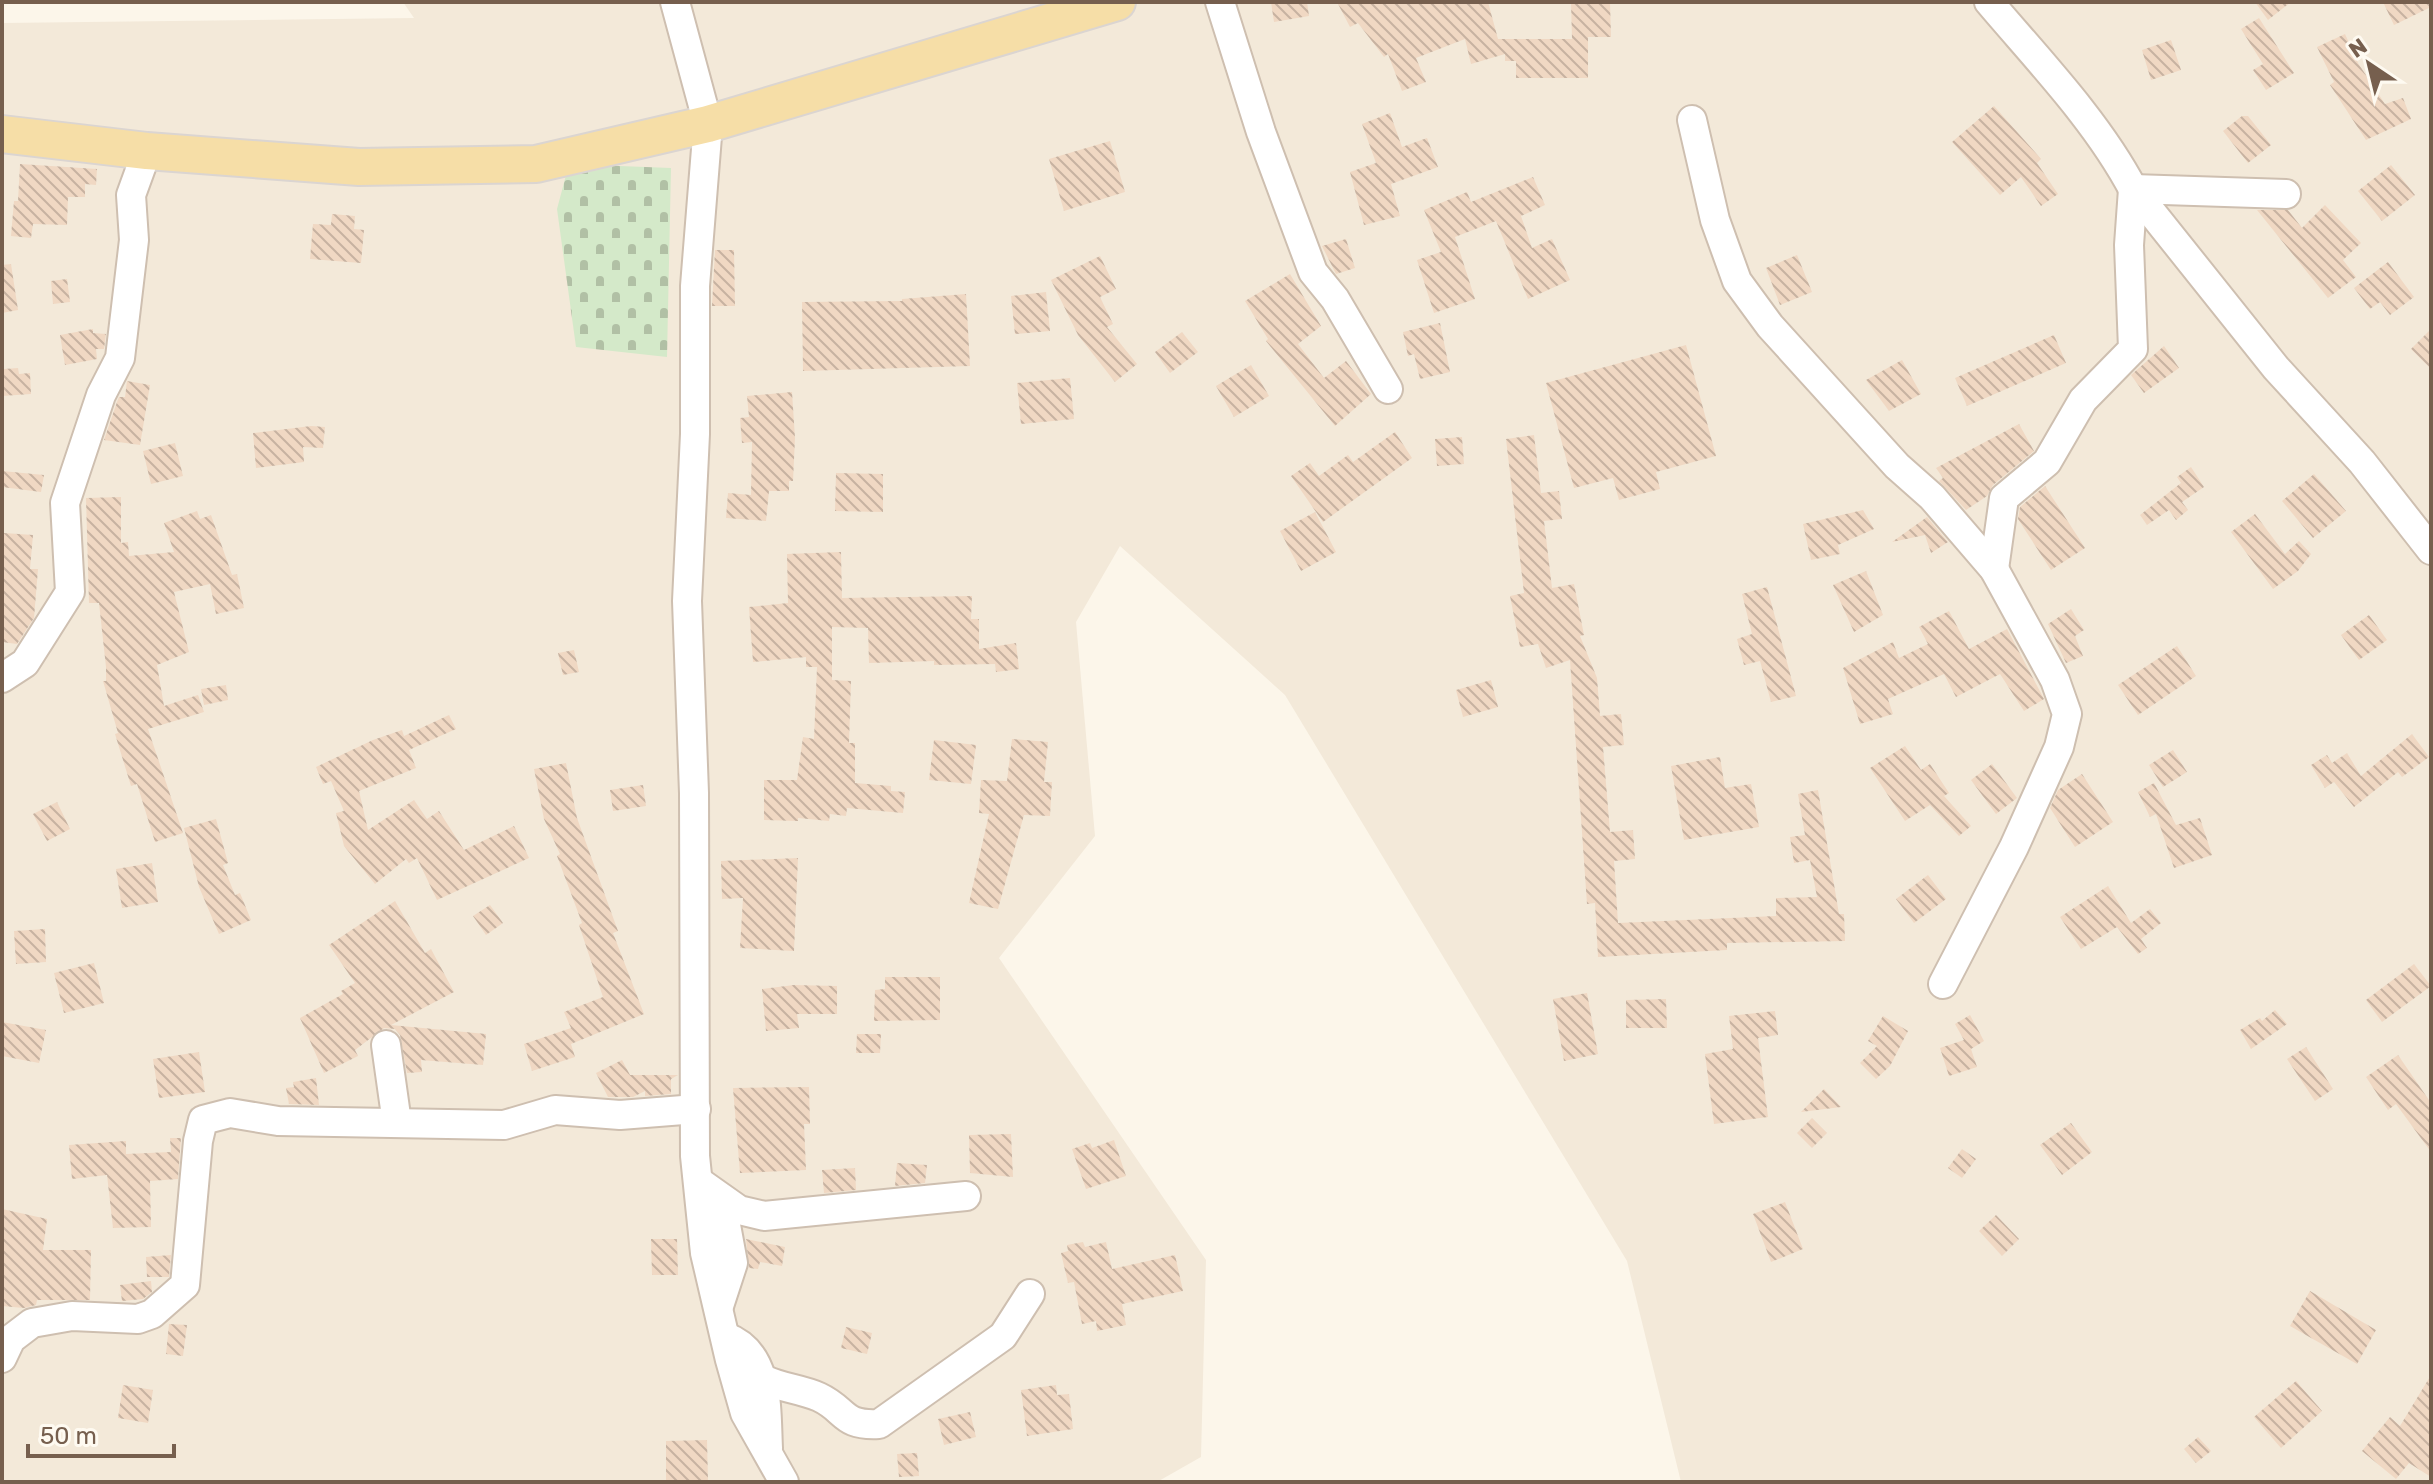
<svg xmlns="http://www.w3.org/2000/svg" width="2433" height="1484" font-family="Rubik,sans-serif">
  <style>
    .residential { fill: #f3e9d9 }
    .cemetery { fill: url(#cemetery-stones) }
    .building { fill: url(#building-back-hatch) }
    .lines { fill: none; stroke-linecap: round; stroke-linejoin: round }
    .minor-casing { stroke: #cebfb0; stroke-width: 32 }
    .major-casing { stroke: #dbd5d1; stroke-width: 40 }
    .minor { stroke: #fff; stroke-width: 28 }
    .major { stroke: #f6dea7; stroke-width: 36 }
  </style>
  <defs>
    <pattern id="cemetery-stones" width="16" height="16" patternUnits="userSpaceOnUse" patternTransform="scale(2)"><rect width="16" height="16" fill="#d4e9c9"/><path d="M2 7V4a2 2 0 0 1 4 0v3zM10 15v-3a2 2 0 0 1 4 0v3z" fill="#b1c0a5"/></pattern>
    <pattern id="building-back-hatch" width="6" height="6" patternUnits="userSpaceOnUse" patternTransform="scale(2)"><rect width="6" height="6" fill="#f0d8c3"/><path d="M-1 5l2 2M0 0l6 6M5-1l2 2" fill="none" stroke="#c7b2a1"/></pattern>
  </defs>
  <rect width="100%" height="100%" fill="#fcf6ea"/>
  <!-- residential -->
  <path class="residential" d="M403 2H2431V1482H1681L1627 1261 1285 695 1120 546 1076 622 1095 836 999 958 1206 1260 1201 1457 1157 1482H2V23L414 18Z"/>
  <!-- cemetery -->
  <path class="cemetery" d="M569 164 671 168 667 357 576 347 557 209Z"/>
  <!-- building -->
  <g class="building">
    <path d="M1271 2H1307L1309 16 1274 22Z"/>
    <path d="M1337 2H1488L1498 39H1572L1571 2H1610L1611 37H1588V78H1516V61H1505V54L1471 64 1465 39 1416 58 1426 82 1402 91 1388 54 1384 57 1358 23 1350 27Z"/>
    <path d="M2255 2H2291L2268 20Z"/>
    <path d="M2383 2H2431V7L2394 25Z"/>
    <path d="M2259 18 2294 73 2266 90 2253 70 2263 64 2241 29Z"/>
    <path d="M2345 34 2358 63 2385 104 2403 98 2411 119 2366 140 2330 85 2334 82 2317 47Z"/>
    <path d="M2171 40 2181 70 2151 80 2142 50Z"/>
    <path d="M1994 106 2041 159 2037 163 2058 194 2041 206 2021 177 2000 195 1952 142Z"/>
    <path d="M1390 113 1402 147 1427 138 1438 167 1391 184 1400 216 1364 225 1350 172 1376 163 1362 124Z"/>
    <path d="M2242 116H2248L2271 145 2248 163 2223 131Z"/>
    <path d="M1110 141 1125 192 1064 211 1049 159Z"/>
    <path d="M20 164 97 169 96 185 85 184V197H68L67 225 33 224 31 238 11 236 14 201H18Z"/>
    <path d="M2391 165 2415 195 2382 221 2358 191Z"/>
    <path d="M1533 177 1545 205 1521 216 1532 248 1552 239 1570 280 1528 299 1496 221 1455 237 1475 299 1434 313 1417 260 1441 252 1424 210 1467 192 1471 202Z"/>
    <path d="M2325 205 2361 243 2343 260 2356 277 2328 298 2257 210H2288L2302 228Z"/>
    <path d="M332 214 355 216 354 229 364 230 361 263 310 259 313 224 331 225Z"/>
    <path d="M1346 239 1355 268 1336 274 1322 246Z"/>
    <path d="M715 250H734L735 306H712Z"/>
    <path d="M1797 255 1812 292 1780 305 1766 268Z"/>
    <path d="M1100 256 1116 289 1100 297 1113 324 1107 327 1137 364 1115 382 1078 335 1051 280Z"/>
    <path d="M2388 262 2414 297 2390 315 2380 302 2370 309 2354 288Z"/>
    <path d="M11 264 18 310 2 313V265Z"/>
    <path d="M1290 274 1321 326 1298 344 1324 378 1346 361 1371 394 1335 426 1266 341 1268 339 1245 301Z"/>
    <path d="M67 279 70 302 53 304 51 281Z"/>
    <path d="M1046 292 1050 331 1015 334 1011 296Z"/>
    <path d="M966 294 970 366 803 371 802 302 902 301V299Z"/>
    <path d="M1440 323 1450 372 1420 379 1414 354 1408 356 1403 332Z"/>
    <path d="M93 329V333L106 334 104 349H96L97 359 65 365 60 335Z"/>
    <path d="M2431 329V369L2411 349Z"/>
    <path d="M1182 332 1198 352 1170 373 1155 352Z"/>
    <path d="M2054 335 2066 363 1967 406 1955 378Z"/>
    <path d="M1686 345 1716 456 1656 472 1660 489 1619 500 1613 478 1574 488 1546 383Z"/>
    <path d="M2164 346 2179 368 2144 393 2131 375Z"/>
    <path d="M1902 360 1921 394 1889 411 1866 380Z"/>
    <path d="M1251 365 1269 396 1234 417 1216 386Z"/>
    <path d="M18 368 19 374 30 373 31 394 2 396 4 369Z"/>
    <path d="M1070 378 1074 419 1021 424 1017 383Z"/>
    <path d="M127 381 150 385 140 445 104 440 117 402 119 397H125Z"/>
    <path d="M792 392 795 438 793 481H789V491H769L766 521 726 518 728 493 751 495 752 442 742 443 740 418 749 417 747 396Z"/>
    <path d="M2019 424 2034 451 1993 485 1987 496 1966 510 1939 481 1943 478 1936 468Z"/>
    <path d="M311 426 325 427 323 448 303 447 304 462 256 468 253 433Z"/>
    <path d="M1395 432 1412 458 1323 522 1291 476 1310 463 1319 476 1348 455 1353 462Z"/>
    <path d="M1534 435 1541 493 1559 491 1562 519 1544 521 1552 588 1574 584 1584 635 1580 636 1597 678 1600 716 1621 714 1624 745 1603 747 1610 832 1633 830 1635 859 1614 861 1618 923 1776 916V898L1817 897 1810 860 1794 863 1790 837 1805 835 1798 794 1818 790 1839 914H1844L1845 941 1727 943V950L1598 957 1595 903 1587 904 1570 660 1546 668 1538 644 1520 647 1510 596 1524 593 1506 439Z"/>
    <path d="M1462 437 1464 464 1437 466 1435 439Z"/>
    <path d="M175 443 183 476 151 484 143 451Z"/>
    <path d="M2191 467 2204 487 2182 502 2188 510 2176 520 2169 510 2147 525 2140 515 2181 483 2177 477Z"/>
    <path d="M2 471 44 475 41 492 2 487Z"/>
    <path d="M836 473 883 474V512L835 511Z"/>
    <path d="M2314 474 2346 511 2313 538 2282 501Z"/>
    <path d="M2045 486 2085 548 2051 570 2018 519 2020 507Z"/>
    <path d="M121 497V543L128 542 129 556 174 552 164 523 197 511 200 519 211 515 232 575 237 574 244 608 216 614 210 584 174 592 189 652 157 665 164 706 198 695 204 712 148 729 183 833 155 842 137 784 131 786 115 734 118 733 103 681H106V667L99 603H89L86 498Z"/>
    <path d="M1863 510 1874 529 1838 545 1840 554 1811 560 1803 524Z"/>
    <path d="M1315 512 1336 552 1301 571 1280 531Z"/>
    <path d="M2255 514 2285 554 2299 541 2311 554 2298 571 2273 589 2231 532Z"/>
    <path d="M1927 517 1948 542 1931 553 1925 535 1892 542Z"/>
    <path d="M4 533 33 535 30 569H38L34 618 17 644 2 642Z"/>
    <path d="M841 552 842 598 972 596 971 619H979V649L1016 643 1019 669 996 672 995 664 934 665V661L869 663 868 628 832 627V680L851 681 849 743H855V783L891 786V791L905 792 903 813 847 808 846 816 830 814 829 821 798 818V821L764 820V780H797L803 737 814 739 817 667H806V657L753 662 749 607 788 603 787 554Z"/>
    <path d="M1866 571 1883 615 1854 632 1833 585Z"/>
    <path d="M1767 587 1796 696 1771 702 1760 661 1744 665 1737 639 1752 634 1742 594Z"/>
    <path d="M2071 609 2084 630 2075 636 2083 656 2066 663 2048 624Z"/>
    <path d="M1949 611 1969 649 2007 629 2044 699 2024 711 2000 674 1956 697 1944 674 1888 699 1893 714 1860 724 1843 668 1893 642 1899 658 1928 644 1919 627Z"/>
    <path d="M2369 615 2387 640 2359 660 2341 635Z"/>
    <path d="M2177 646 2196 676 2138 715 2118 685Z"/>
    <path d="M574 650 579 672 563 675 558 653Z"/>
    <path d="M1491 680 1498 707 1463 717 1456 690Z"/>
    <path d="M226 685 228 700 204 705 201 689Z"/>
    <path d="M449 715 456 729 409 750 416 768 359 791 368 830 414 800 427 819 439 811 464 850 514 826 529 858 437 900 417 858 409 863 406 859 375 884 344 846 336 813 344 811 331 781 323 784 316 767 373 740 402 730 404 736Z"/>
    <path d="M2412 734 2429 757 2402 777 2398 772 2354 807 2334 782 2325 788 2311 765 2327 755 2332 763 2347 753 2361 776Z"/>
    <path d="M1012 739 1048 742 1044 782H1052L1050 816 1024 815 998 909 969 903 989 814 979 813 981 780 1007 781Z"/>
    <path d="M934 740 976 745 971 784 929 780Z"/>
    <path d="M1905 746 1921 770 1930 764 1949 793 1944 796 1971 826 1959 836 1930 805 1905 821 1870 768Z"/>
    <path d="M2173 750 2187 772 2163 787 2149 765Z"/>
    <path d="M1720 757 1725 788 1751 784 1759 827 1684 840 1671 766Z"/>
    <path d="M566 763 577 818 618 931 613 933 644 1014 571 1044 575 1057 532 1071 524 1044 571 1028 564 1012 603 997 579 925 582 923 557 856 560 854 544 819 534 769Z"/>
    <path d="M1992 764 2017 798 1996 814 1971 780Z"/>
    <path d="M2082 774 2113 822 2075 847 2050 808 2058 790Z"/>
    <path d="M2154 783 2176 825 2200 818 2212 855 2174 868 2156 814 2150 817 2138 792Z"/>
    <path d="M643 785 646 806 613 811 610 790Z"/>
    <path d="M57 802 70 829 47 841 33 814Z"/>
    <path d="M216 819 228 863 223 865 235 895 240 893 251 920 219 934 199 887 184 828Z"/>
    <path d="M798 858 794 951 740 948 743 898 722 899 721 861Z"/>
    <path d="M152 863 158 902 122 908 116 869Z"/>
    <path d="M1928 875 1946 899 1914 923 1896 899Z"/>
    <path d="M2108 886 2131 923 2150 909 2161 923 2141 939 2147 948 2138 954 2117 927 2081 949 2060 917Z"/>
    <path d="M395 901 425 953 431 949 454 992 391 1025 486 1034 483 1065 421 1060 422 1072 407 1073 400 1035 395 1029 384 1028 355 1050 358 1056 324 1073 300 1018 343 994 341 991 355 983 329 945Z"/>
    <path d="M490 905 503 923 486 935 473 916Z"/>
    <path d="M45 929 46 962 16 964 14 931Z"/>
    <path d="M94 963 104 1003 64 1013 54 973Z"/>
    <path d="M2414 964 2431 986 2382 1022 2366 1000Z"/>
    <path d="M885 977H940V1020L874 1021 875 990 885 989Z"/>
    <path d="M794 985 837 986V1014H797L799 1028 766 1031 762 989Z"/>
    <path d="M1587 993 1598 1054 1564 1061 1553 999Z"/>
    <path d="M1666 999 1667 1028H1626V1000Z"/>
    <path d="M2275 1010 2287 1024 2251 1049 2240 1030 2260 1018 2262 1021Z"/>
    <path d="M1775 1011 1778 1035 1758 1038 1768 1117 1714 1124 1705 1054 1733 1049 1729 1016Z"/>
    <path d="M1970 1015 1984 1041 1971 1049 1977 1067 1949 1076 1940 1048 1964 1040 1955 1024Z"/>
    <path d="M1883 1016 1908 1031 1890 1066 1876 1079 1860 1063 1877 1046 1868 1041Z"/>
    <path d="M2 1022 46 1030 39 1063 2 1056Z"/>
    <path d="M857 1034H881L880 1053H856Z"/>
    <path d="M2306 1047 2333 1089 2315 1101 2287 1059Z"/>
    <path d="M199 1052 205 1092 159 1098 153 1059Z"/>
    <path d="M2398 1055 2431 1103V1152L2396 1104 2388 1110 2366 1077Z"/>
    <path d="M622 1060 630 1075H678L671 1079V1094L645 1096V1091L633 1097H608L596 1073Z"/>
    <path d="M316 1078 319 1105 289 1104 286 1088 294 1087 293 1082Z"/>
    <path d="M809 1087 810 1124H804L806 1170 740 1173 733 1088Z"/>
    <path d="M1824 1089 1841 1107 1801 1112Z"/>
    <path d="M1812 1118 1827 1133 1812 1148 1797 1133Z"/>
    <path d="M2071 1123 2092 1152 2062 1175 2040 1145Z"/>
    <path d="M1011 1134 1013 1177 970 1173 969 1135Z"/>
    <path d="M170 1138H181L178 1179 150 1181 151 1227 113 1228 107 1175 72 1179 69 1145 126 1141V1154L171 1152Z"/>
    <path d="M1114 1140 1126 1176 1086 1189 1072 1149 1090 1143 1092 1148Z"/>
    <path d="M1962 1149 1976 1159 1962 1178 1948 1168Z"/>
    <path d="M897 1163 927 1165 925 1183 895 1186Z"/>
    <path d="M855 1168 856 1190 824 1193 822 1170Z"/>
    <path d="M1785 1202 1803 1249 1771 1262 1753 1214Z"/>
    <path d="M2 1209 47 1219 43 1250H91L90 1300H37L36 1305 24 1308 2 1306Z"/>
    <path d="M1996 1215 2019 1239 2002 1256 1979 1231Z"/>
    <path d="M651 1239H677L678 1275H652Z"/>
    <path d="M746 1239 785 1247 782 1266 760 1262 758 1269 749 1268Z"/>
    <path d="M1083 1242 1085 1247 1106 1242 1112 1269 1175 1255 1183 1291 1122 1304 1126 1325 1097 1331 1096 1321 1082 1324 1074 1282 1068 1283 1061 1253 1068 1251 1067 1245Z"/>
    <path d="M171 1255 169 1277H147L146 1257Z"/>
    <path d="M151 1281 152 1292 143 1299 122 1301 120 1285Z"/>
    <path d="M2310 1291 2376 1330 2357 1364 2290 1326Z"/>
    <path d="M169 1324 187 1325 183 1356 166 1354Z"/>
    <path d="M846 1327 872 1333 867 1354 841 1348Z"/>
    <path d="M2431 1375V1477L2409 1463 2396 1479 2362 1451 2390 1417 2400 1426Z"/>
    <path d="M2296 1381 2322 1411 2281 1448 2254 1417Z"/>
    <path d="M123 1385 153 1390 148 1423 118 1418Z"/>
    <path d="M1056 1385 1057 1395 1069 1394 1073 1429 1027 1436 1021 1390Z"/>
    <path d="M970 1412 976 1437 944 1445 938 1419Z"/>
    <path d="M2198 1437 2211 1451 2196 1463 2184 1449Z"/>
    <path d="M707 1440 708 1482H666V1441Z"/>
    <path d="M917 1453 919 1476 899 1477 897 1454Z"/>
  </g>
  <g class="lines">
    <!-- minor casing -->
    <g class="minor-casing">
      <g id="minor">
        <path d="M675 2 708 124 695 286V434L687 601 694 793 695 1156 705 1253 730 1360 745 1413 784 1482"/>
        <path d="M1220 2 1261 132 1313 272 1335 299 1388 389"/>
        <path d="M1989 2C2039 61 2097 121 2133 189L2276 368 2362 462 2431 550"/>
        <path d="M1692 120 1715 220 1737 281 1770 326 1897 466 1932 497 1994 569 2055 680 2067 714 2059 747 2014 847 1943 984"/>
        <path d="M1994 569 2004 498 2047 462 2083 400 2133 349 2129 245 2133 189 2286 194"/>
        <path d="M2 678 25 663 70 592 65 503 101 395 120 358 134 240 131 195 147 151"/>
        <path d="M386 1045 397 1123"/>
        <path d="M698 1181 739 1210 764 1216 966 1196"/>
        <path d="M719 1306 733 1263 721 1198"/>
        <path d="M726 1337C770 1353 766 1409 768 1448"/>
        <path d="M2 1358 11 1339 32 1323 72 1316 138 1319 152 1314 185 1285 198 1141 203 1120 230 1113 278 1121 504 1125 555 1110 620 1115 696 1109"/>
        <path d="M765 1380C782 1388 801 1389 819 1397 847 1410 841 1426 879 1424L1003 1336 1030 1294"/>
      </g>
    </g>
    <!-- major casing -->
    <g class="major-casing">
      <path id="major" d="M2 134 147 151 359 167 536 164 708 124 1117 2"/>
    </g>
    <!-- minor -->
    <use href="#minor" class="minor"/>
    <!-- major -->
    <use href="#major" class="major"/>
  </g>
  <!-- border -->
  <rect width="2433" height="1484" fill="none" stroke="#765f4e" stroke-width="8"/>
  <!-- north arrow -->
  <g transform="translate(2369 64) rotate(325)" stroke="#fefaf1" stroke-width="6" paint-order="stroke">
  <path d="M0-6L14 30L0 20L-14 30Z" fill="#765f4e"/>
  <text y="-12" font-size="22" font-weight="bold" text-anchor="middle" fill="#765f4e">N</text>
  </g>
  <!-- scale -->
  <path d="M28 1444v12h146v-12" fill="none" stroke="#765f4e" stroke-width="4"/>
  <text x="40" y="1444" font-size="24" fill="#765f4e" stroke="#fefaf1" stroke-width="6" paint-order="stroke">50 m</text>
</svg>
